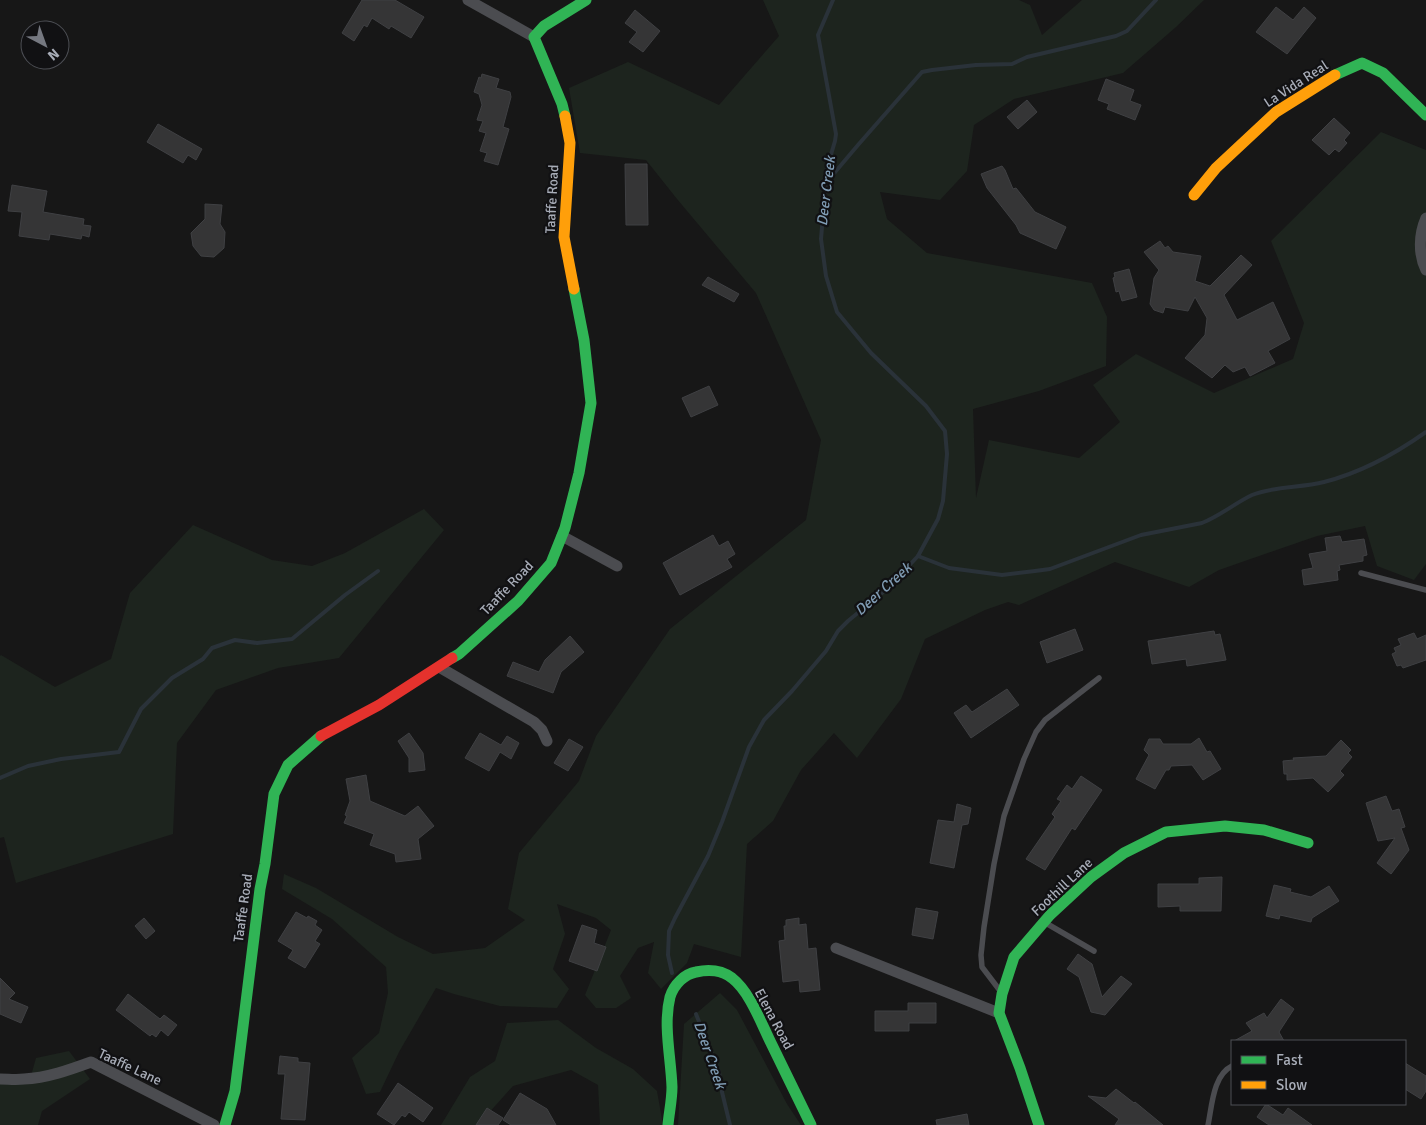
<svg xmlns="http://www.w3.org/2000/svg" width="1426" height="1125" font-family="Signika,sans-serif">
  <style>
    .green { fill: #1d241e }
    .lines { fill: none; stroke-linecap: round; stroke-linejoin: round }
    .stream { stroke: #2a3239; stroke-width: 4 }
    .building { fill: #353536; stroke: #3f4043 }
    .lane { stroke: #4b4c50; stroke-width: 5.5 }
    .street { stroke: #4b4c50; stroke-width: 11 }
    .fast { stroke: #30b455; stroke-width: 11 }
    .slow { stroke: #ff9f0a; stroke-width: 11 }
    .jam { stroke: #e5322d; stroke-width: 11 }
    .labels { text-anchor: middle; dominant-baseline: central; stroke-width: 4.5; stroke-linejoin: round; paint-order: stroke }
    .street-label { font-size: 14px; fill: #a8adb8; stroke: #111113 }
    .water-label { font-size: 15px; font-style: italic; fill: #7f9bb3; stroke: #111113 }
  </style>
  <rect width="100%" height="100%" fill="#171717"/>
  <!-- green -->
  <g class="green">
    <path d="M763 0H1019L1030 5 1042 35 1082 0H1204L1176 27 1123 73 1014 99 974 125 967 171 940 200 880 192 887 219 927 253 1092 283 1107 317 1106 366 1039 391 973 409 976 498 989 440 1079 458 1120 422 1093 385 1136 354 1214 393 1293 359 1304 323 1271 241 1381 132 1426 150V564L1414 580 1377 566 1365 526 1317 536 1219 570 1189 587 1115 562 1019 605 1008 602 985 610 925 639 901 699 857 758 834 733 801 770 773 821 747 844 741 957 694 944 687 963 661 989 648 973 654 942 638 948 620 976 631 998 616 1008H596L585 995 611 930 596 918 557 904 565 934 553 969 569 989 557 1008 500 1006 454 994 436 988 399 1052 380 1092 366 1094 352 1058 379 1033 388 993 386 967 332 919 282 889 284 874 316 888 398 937 433 954 485 948 525 920 508 909 519 853 579 781 596 736 670 629 806 520 821 440 756 293 677 199 646 160 580 153 569 88 628 62 719 105 779 36Z"/>
    <path d="M424 509 444 530 339 658 278 668 216 690 177 743 173 834 16 883 4 837 0 838V656L1 655 55 687 111 659 130 593 193 525 272 560 312 566 345 553Z"/>
    <path d="M720 993 737 1010 787 1104 801 1125H678L684 1024Z"/>
    <path d="M558 1020 596 1048 633 1069 657 1091 663 1125H599L600 1124 598 1085 571 1070 513 1086 478 1125H441L470 1077 495 1061 507 1023Z"/>
    <path d="M69 1051 90 1079 42 1111 38 1125H0V1082L29 1083 36 1058Z"/>
  </g>
  <g class="lines">
    <!-- stream -->
    <g class="stream">
      <path d="M825 184 858 145 922 72 932 70 976 65 1012 64 1027 57 1116 36 1127 31 1156 0"/>
      <path d="M918 556 949 568 1002 575 1035 571 1050 569 1141 535 1202 523C1220 516 1235 503 1252 495 1274 486 1301 488 1324 482 1360 473 1395 454 1426 432"/>
      <path d="M0 778 28 766 61 759 119 752 141 709 172 678 203 659 212 648 235 640 257 643 292 639 345 595 378 571"/>
      <path d="M672 973 668 955 669 931 675 918 708 856 722 822 749 747 764 720 792 691 826 651 838 631 848 621 888 588 918 556 938 519 943 501 947 454 945 431 926 406 871 353 837 312 826 276 821 239 827 168 835 141 836 134 818 35 833 0"/>
      <path d="M696 1014 719 1072 722 1092 730 1125"/>
    </g>
  </g>
  <!-- building -->
  <g class="building">
    <path d="M362 0H395L424 17 411 38 391 26 389 29 372 18 367 27 364 25 354 41 342 33Z"/>
    <path d="M1276 7 1293 20 1304 7 1316 18 1287 54 1256 32Z"/>
    <path d="M635 10 660 31 643 52 629 42 637 32 625 23Z"/>
    <path d="M482 74 499 79 496 88 510 92 511 97 503 127 509 129 498 165 484 161 487 153 480 151 486 133 479 131 483 121 477 120 482 105 479 94 474 92 479 77 481 78Z"/>
    <path d="M1106 79 1134 90 1130 101 1141 105 1135 120 1107 109 1109 104 1098 100Z"/>
    <path d="M1027 100 1037 112 1018 129 1007 117Z"/>
    <path d="M1334 118 1350 133 1344 140 1347 143 1339 152 1335 149 1329 155 1312 140Z"/>
    <path d="M158 124 202 149 196 160 188 155 183 163 147 142Z"/>
    <path d="M625 164H647L648 225H626Z"/>
    <path d="M1002 166 1005 170 1013 189 1016 188 1035 212 1066 227 1056 249 1020 233 1016 225 987 188 981 174Z"/>
    <path d="M12 185 47 191 43 212 84 219 83 225 91 226 89 237 82 235 81 239 50 234 49 240 19 236 22 212 8 211Z"/>
    <path d="M205 204 222 205 220 224 225 232 224 248 214 257 201 256 193 246 191 233 205 219Z"/>
    <path d="M1160 241 1165 248 1168 246 1173 252 1201 256 1195 281 1210 286 1241 255 1252 265 1224 295 1237 320 1273 302 1290 339 1268 351 1275 363 1250 376 1245 367 1233 372 1225 365 1212 378 1185 358 1205 335 1207 318 1195 297 1188 311 1165 307 1163 313 1154 310 1150 304 1154 278 1159 270 1144 252Z"/>
    <path d="M1129 269 1137 297 1122 301 1119 291 1116 292 1113 278 1115 277 1114 273Z"/>
    <path d="M708 277 739 294 734 302 702 285Z"/>
    <path d="M709 386 718 405 691 417 682 398Z"/>
    <path d="M713 535 719 546 728 541 735 554 727 559 732 567 680 595 663 563Z"/>
    <path d="M1340 536 1342 542 1364 539 1367 555 1363 556V561L1339 565 1340 570 1337 571 1338 580 1304 585 1302 570 1313 568 1309 554 1327 551 1325 538Z"/>
    <path d="M1075 629 1083 650 1047 663 1040 642Z"/>
    <path d="M1214 631 1215 635 1220 634 1226 660 1187 666 1186 659 1152 664 1148 641Z"/>
    <path d="M1414 633 1417 639 1426 635V660L1403 668 1401 665 1397 666 1392 654 1396 652 1394 648 1401 645 1398 639Z"/>
    <path d="M570 636 584 652 561 672 553 693 507 676 513 662 539 672 545 660Z"/>
    <path d="M1007 689 1019 705 971 738 954 713 966 705 972 712Z"/>
    <path d="M409 733 423 753 425 770 409 772V758L398 741Z"/>
    <path d="M480 733 501 745 507 736 519 743 511 759 500 752 489 771 465 758Z"/>
    <path d="M1199 738 1207 752 1210 751 1221 769 1203 780 1192 765 1171 766 1169 770H1166L1155 789 1136 779 1149 755 1144 750 1149 739H1160L1163 744H1191Z"/>
    <path d="M569 739 583 747 568 771 554 763Z"/>
    <path d="M1341 740 1351 750 1348 753 1352 757 1340 771 1344 775 1328 792 1313 778 1287 780V774H1284L1283 761 1294 760 1293 758 1326 756Z"/>
    <path d="M366 775 370 801 405 816 418 806 434 826 418 839 421 859 396 862 395 854 370 845 374 834 344 823 347 816 345 815 350 801 346 779Z"/>
    <path d="M1081 776 1102 790 1075 830 1072 828 1045 870 1026 859 1055 817 1052 814 1061 801 1057 799 1067 785 1072 789Z"/>
    <path d="M1386 796 1392 811 1399 809 1405 827 1401 828 1409 850 1391 874 1377 863 1395 838 1378 841 1366 803Z"/>
    <path d="M957 804 971 808 968 824 962 825 954 868 930 863 938 820 954 822Z"/>
    <path d="M1222 877 1221 911H1180V906L1158 907V884H1199V878Z"/>
    <path d="M1274 885 1291 889 1290 892 1311 897 1329 886 1339 901 1312 918 1311 922 1280 915 1279 919 1266 916Z"/>
    <path d="M916 908 938 912 933 939 912 935Z"/>
    <path d="M296 912 307 918 308 916 317 921 315 925 322 930 315 941 320 944 305 968 288 958 293 950 278 941Z"/>
    <path d="M144 918 155 931 146 939 135 926Z"/>
    <path d="M799 918V925L806 924 808 949 816 948 820 990 800 992 799 980 783 982 779 941 785 940 784 926H786V920Z"/>
    <path d="M582 925 597 930 594 943 606 947 597 971 569 961Z"/>
    <path d="M1078 954 1092 964 1102 997 1121 976 1132 984 1105 1015 1091 1012 1079 977 1067 969Z"/>
    <path d="M0 978 15 993 9 999 28 1007 21 1023 0 1014Z"/>
    <path d="M128 994 160 1019 164 1015 177 1025 168 1036 161 1030 156 1037 152 1034 150 1036 116 1010Z"/>
    <path d="M1281 999 1294 1009 1279 1032 1284 1041H1234L1252 1031 1246 1023 1264 1013 1267 1018Z"/>
    <path d="M908 1003H936V1023H909V1031H875V1011H908Z"/>
    <path d="M280 1056 298 1058V1062L310 1063 305 1120 281 1119 285 1074H278Z"/>
    <path d="M1405 1063 1426 1076V1091L1421 1099 1405 1089Z"/>
    <path d="M398 1083 433 1108 423 1122 409 1112 405 1117 402 1115 394 1125 377 1114Z"/>
    <path d="M1116 1089 1134 1103 1135 1102 1163 1125H1115L1119 1119 1088 1096 1106 1098Z"/>
    <path d="M520 1093 547 1109 556 1125H511L503 1120Z"/>
    <path d="M1266 1104 1283 1115 1288 1108 1312 1125H1269L1257 1117Z"/>
    <path d="M487 1108 503 1118 498 1125H476Z"/>
    <path d="M967 1114 969 1125H937L936 1120Z"/>
  </g>
  <g class="lines">
    <!-- lane -->
    <g class="lane">
      <path d="M1361 573 1426 590"/>
      <path d="M1044 922 1094 951"/>
      <path d="M1001 992 982 967 981 955 984 927 994 864 1004 816 1024 759 1036 732 1045 720 1099 678"/>
      <path d="M1208 1125C1212 1106 1213 1075 1232 1066"/>
    </g>
    <!-- street -->
    <g class="street">
      <path d="M468 0 534 37"/>
      <path d="M1426 218C1419 234 1418 254 1426 270"/>
      <path d="M562 536 617 566"/>
      <path d="M439 667 534 722 542 730 547 741"/>
      <path d="M836 948 999 1013"/>
      <path d="M0 1079C8 1079 16 1080 24 1079 47 1078 69 1070 91 1062L214 1125"/>
    </g>
    <!-- fast -->
    <g class="fast">
      <path d="M1335 75 1362 63 1383 73 1426 115"/>
      <path d="M565 116 562 104 534 37 544 26 586 0"/>
      <path d="M452 658 459 654 518 601 551 563 565 528 579 473 591 403 584 340 574 289"/>
      <path d="M225 1125 235 1091 260 889 265 864 274 794 288 765 321 736"/>
      <path d="M668 1125C669 1113 672 1100 672 1087 671 1058 663 1025 670 997 674 984 685 974 696 972 710 969 721 970 732 978 750 992 761 1023 771 1043 784 1070 798 1098 811 1125"/>
      <path d="M1039 1125 1020 1068 999 1013 1002 994 1014 957 1050 915 1091 877 1124 853 1166 832 1225 826 1264 830 1308 843"/>
    </g>
    <!-- slow -->
    <g class="slow">
      <path d="M565 116 570 143 564 237 574 289"/>
      <path d="M1194 195 1216 168 1276 112 1335 75"/>
    </g>
    <!-- jam -->
    <path class="jam" d="M321 736 379 705 452 658"/>
  </g>
  <g class="labels">
    <!-- street labels -->
    <g class="street-label">
      <text transform="translate(1296 84) rotate(-33)">La Vida Real</text>
      <text transform="translate(552 199) rotate(-87)">Taaffe Road</text>
      <text transform="translate(507 588) rotate(-46)">Taaffe Road</text>
      <text transform="translate(1062 887) rotate(-43)">Foothill Lane</text>
      <text transform="translate(243 908) rotate(-82)">Taaffe Road</text>
      <text transform="translate(774 1019) rotate(62)">Elena Road</text>
      <text transform="translate(130 1067) rotate(25)">Taaffe Lane</text>
    </g>
    <!-- water labels -->
    <g class="water-label">
      <text transform="translate(826 191) rotate(-83)">Deer Creek</text>
      <text transform="translate(883 589) rotate(-42)">Deer Creek</text>
      <text transform="translate(710 1055) rotate(71)">Deer Creek</text>
    </g>
  </g>
  <!-- legend -->
  <rect x="1231" y="1040" width="175" height="65" fill="#111113" stroke="#4d4f55"/>
  <rect x="1241" y="1056" width="25" height="8" fill="#30b455" stroke="#4d4f55"/>
  <text x="1276" y="1065" font-size="15" fill="#a8adb8">Fast</text>
  <rect x="1241" y="1081" width="25" height="8" fill="#ff9f0a" stroke="#4d4f55"/>
  <text x="1276" y="1090" font-size="15" fill="#a8adb8">Slow</text>
  <!-- north arrow -->
  <g transform="translate(45 45) rotate(139)"><circle r="24" fill="#111113" stroke="#4d4f55"/>
  <path d="M0-4L9 19L0 12L-9 19Z" fill="#757880"/>
  <text y="-8" font-size="14" font-weight="bold" text-anchor="middle" fill="#a8adb8">N</text>
  </g>
</svg>
